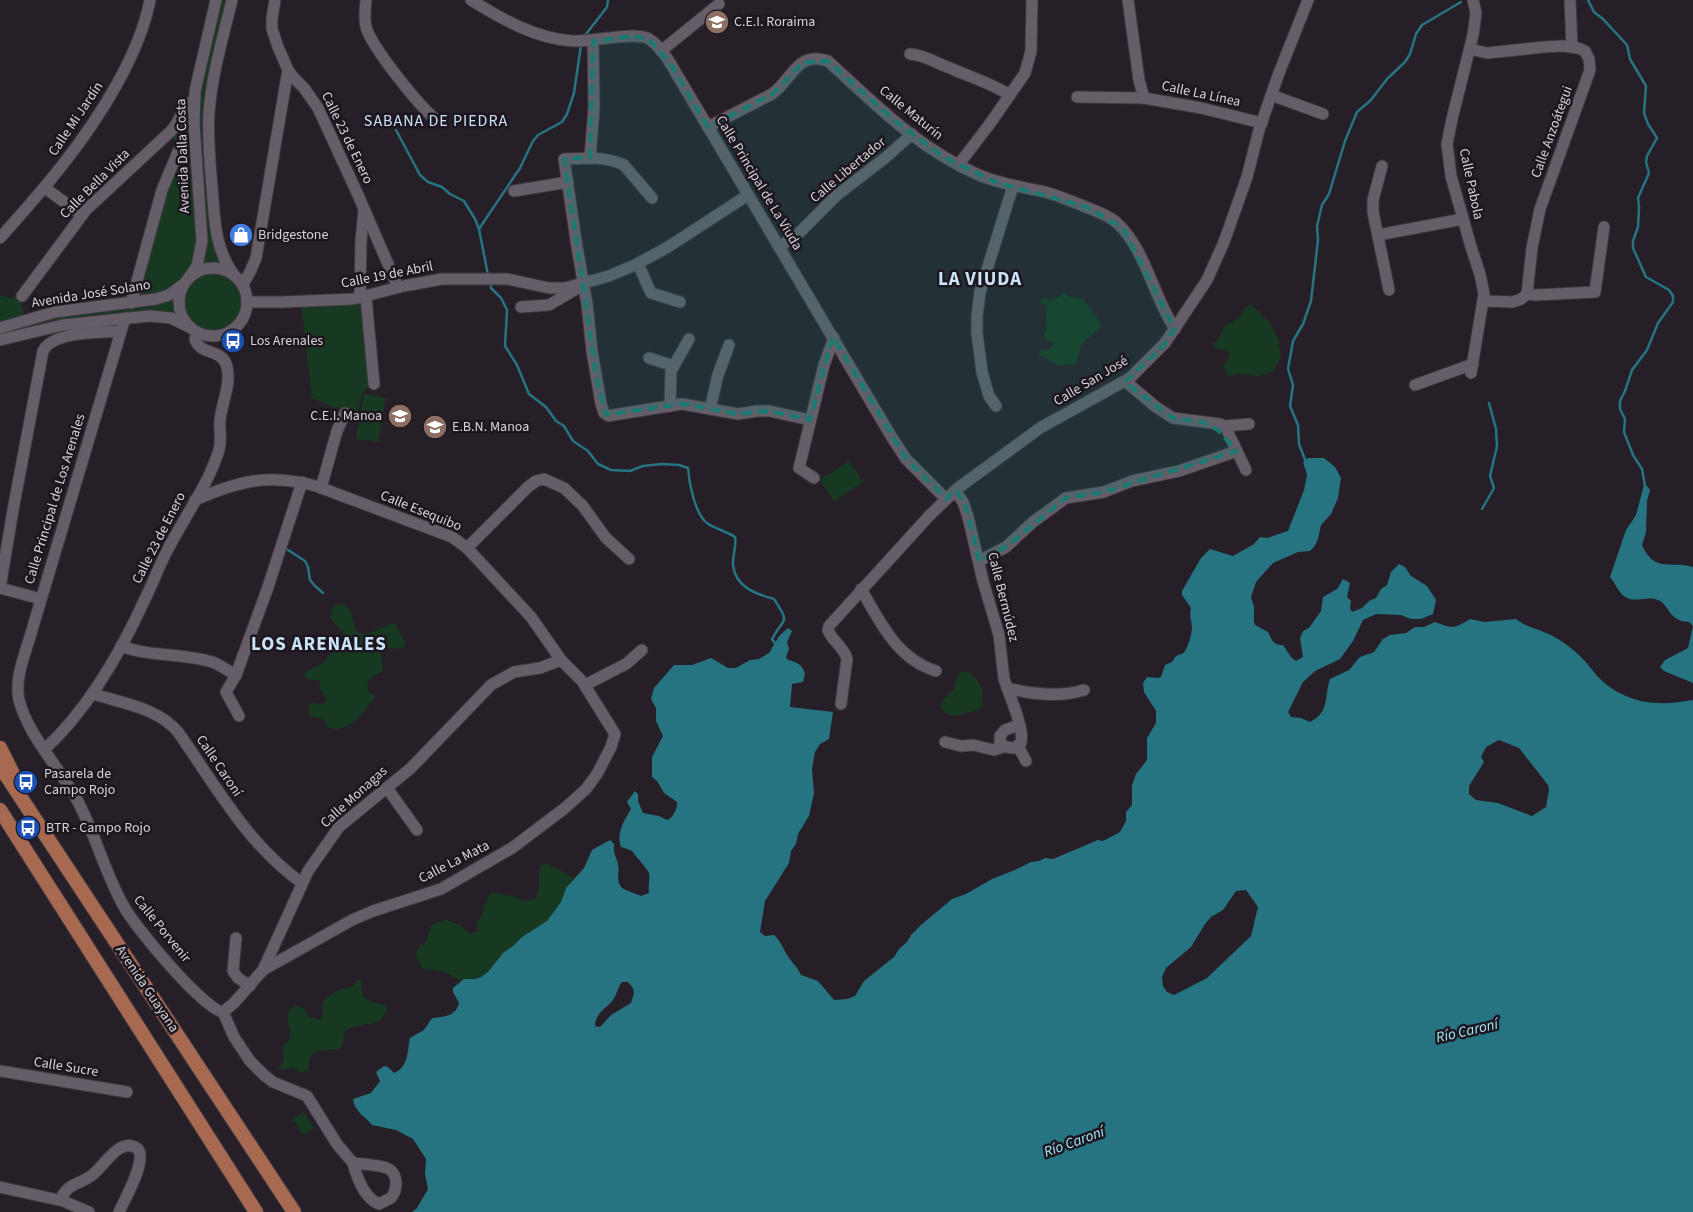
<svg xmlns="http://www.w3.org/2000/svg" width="1693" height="1212" font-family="'Source Sans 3',sans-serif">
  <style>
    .green { fill: #173921 }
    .water { fill: #267482; fill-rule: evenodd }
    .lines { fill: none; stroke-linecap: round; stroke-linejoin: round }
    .stream { stroke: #267482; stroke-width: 2.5 }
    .minor-casing { stroke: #3f3941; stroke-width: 13 }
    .major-casing { stroke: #3f3941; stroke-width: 16 }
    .minor { stroke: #655d68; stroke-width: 11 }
    .major { stroke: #a86951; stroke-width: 14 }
    .marked { fill: #197b73; fill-opacity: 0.2; stroke: #197b73; stroke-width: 4; stroke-dasharray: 10 6; stroke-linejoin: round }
    .labels { text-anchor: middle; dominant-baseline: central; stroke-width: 5; stroke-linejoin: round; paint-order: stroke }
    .poi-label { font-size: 14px; fill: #d7d2d8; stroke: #1d161f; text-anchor: start }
    .street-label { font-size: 14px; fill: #d7d2d8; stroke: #1d161f }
    .water-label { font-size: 15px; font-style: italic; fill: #9fe9f8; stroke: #1d161f }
    .quarter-label { font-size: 16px; letter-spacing: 1px; fill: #cbe3f9; stroke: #1d161f }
    .district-label { font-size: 19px; font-weight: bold; letter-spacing: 1px; fill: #cbe3f9; stroke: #1d161f }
  </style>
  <rect width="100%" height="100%" fill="#261f28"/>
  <!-- green -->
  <g class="green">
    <path d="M216 0H232L212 86 215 227 234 275 245 290 247 309 242 320 234 330 216 336 204 335 158 316 0 340V295L10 298 22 296 20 300 25 319 131 303 180 147 168 133 188 105Z"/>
    <path d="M1064 293 1071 297 1083 299 1102 326 1081 344 1077 362 1073 365 1067 364 1058 366 1050 360 1039 355 1038 352 1041 350H1049L1053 346 1052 342 1045 339 1044 336 1047 326 1046 314 1048 308 1040 301 1044 298 1052 301Z"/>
    <path d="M365 297 373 384 362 393 357 417 312 398 301 302Z"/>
    <path d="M1252 304 1262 316 1269 321 1278 338 1281 358 1274 370 1268 373 1259 376 1241 374 1228 376 1223 367 1230 355 1226 350 1214 348V343L1218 339 1225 326 1239 318 1247 306Z"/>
    <path d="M364 394 386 398 378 442 356 439Z"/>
    <path d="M849 461 863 482 834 501 820 480Z"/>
    <path d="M344 604C360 614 346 645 377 630 383 627 386 627 392 623L395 624 406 644 401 649 388 648 381 652 383 671 371 678 367 683 369 693 375 695V698C361 713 351 734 328 728L324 719 311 717 308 711 309 704 312 703 322 704 327 700 320 688 319 680H311L305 677 304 674 306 671 322 664 345 639 343 633 330 617 334 605Z"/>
    <path d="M962 671C974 671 977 680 983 690 982 696 983 702 981 708L978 710C963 712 951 723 940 707 943 697 950 695 955 686 957 680 956 676 962 671Z"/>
    <path d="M546 863 574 878 566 888 561 902 547 921 522 937 513 946 503 953 488 972 481 977 461 981 446 972 423 969 415 954 420 945 426 942 431 926 437 922 447 920 460 925 470 934 477 932 478 929 477 922C484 915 485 903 489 894 497 891 505 897 513 895L522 901 535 899C542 885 537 880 541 866Z"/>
    <path d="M358 980H361C363 985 361 989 362 993 365 1002 379 1003 386 1006L387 1009C380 1031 361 1020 345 1031L342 1047C332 1053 312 1045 309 1062 309 1065 309 1067 308 1070L302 1073C294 1069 294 1065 284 1070L278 1068C280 1066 282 1064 283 1061 288 1049 275 1053 290 1039 292 1028 284 1021 290 1009L296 1006 302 1007 310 1017 320 1020 323 1015 322 1005 326 998 341 989 351 987Z"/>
    <path d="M304 1112 314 1128 303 1135 293 1119Z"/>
  </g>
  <!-- water -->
  <g class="water">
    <path d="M1308 458H1324L1335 467 1341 478 1338 498 1331 514 1321 525 1318 539 1314 547 1310 551 1298 552 1273 563 1256 582 1251 597 1254 607V622L1255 625 1268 632C1272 640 1273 645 1283 645L1291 657 1296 661 1303 657 1300 638 1303 631 1309 628 1321 611 1323 597 1337 589 1343 579 1350 583 1347 597 1351 601 1350 608 1352 612 1362 608 1369 601 1376 598 1381 589 1387 585 1391 572 1399 564 1405 567 1411 576 1427 586 1436 600 1433 614 1421 619H1411L1401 615 1376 614 1363 620 1353 641 1340 659 1315 671 1303 682 1288 712 1291 717 1301 718 1310 722C1330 712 1324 697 1330 679L1349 670 1360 657 1374 652 1383 639 1390 635 1406 633 1415 627H1424L1435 622C1454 629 1453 629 1470 619L1484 622 1516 619C1526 628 1545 630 1558 639 1566 644 1575 651 1582 658 1587 663 1592 670 1597 676 1625 704 1656 707 1693 700V1212H412L417 1208 428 1189 425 1174 426 1159 413 1139 396 1130 372 1125C365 1116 354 1111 353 1099L371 1093 380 1081 376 1072 384 1066 388 1067 394 1073C409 1067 407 1051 410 1038L424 1030 432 1018C444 1017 456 1016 459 1003L453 992V988L464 979H475L481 977 488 972 503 953 513 946 522 937 547 921 561 902 566 888 584 868 592 850 610 840 614 844C613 854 616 855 618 864 620 871 615 881 622 888 626 891 635 893 641 896L649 893C648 887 650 878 649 873 649 871 634 854 632 851 629 849 624 848 621 847 616 833 624 821 631 809L627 802 635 791 638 794V801L643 813 659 816 667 820C673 818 678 808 677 802L664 793 657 781 652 777V757L663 736 656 721V708L651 699 654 688 674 665H692L711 658 728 668H736L750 660 759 659 769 653 779 636 788 628 792 631 787 642 789 649 786 657 788 660C797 662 803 665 805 674L803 682 792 684 790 707 833 712 829 739 820 744 815 752 812 769 814 793 809 816 798 834 796 844 791 851 789 863 765 901 760 932 765 936 774 935C780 940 783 948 787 955 792 963 797 966 801 975L818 981 834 1000 847 999 855 996 864 981 894 957 899 949 907 942 911 935 921 925 952 899 966 894 992 879 1017 869 1031 862 1039 861 1045 858 1053 859 1098 840 1103 841 1120 832 1126 821V812L1132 805V785L1136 774 1147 760V738L1156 723V711L1144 692 1143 683 1147 677 1158 678 1161 677 1165 665 1172 662 1176 656 1184 653C1188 646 1191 637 1192 629 1192 621 1189 618 1191 608L1182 595V591L1201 558 1210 549 1233 556 1254 544 1260 537 1267 538 1288 531 1304 490 1307 475 1303 462ZM1499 740 1519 748 1548 785 1549 790 1546 807 1532 816 1498 803 1476 800 1469 794V786L1484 762 1481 757 1486 747ZM1246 890 1258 907 1251 936 1207 978 1174 995 1167 992 1163 986 1162 977 1166 968 1191 947 1205 924 1211 917 1223 910 1236 891ZM622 982H628L633 988 634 993 631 1003 611 1015 600 1027 595 1026C595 1013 606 1009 613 1000 617 994 618 987 622 982Z"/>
    <path d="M1644 485 1647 486 1650 490 1647 501 1646 532 1642 545C1655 574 1670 560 1693 567V626L1689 622C1666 621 1671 603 1655 599 1646 597 1636 602 1627 598 1619 594 1615 583 1610 577L1626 530 1636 515Z"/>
    <path d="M1693 626V683L1664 671 1660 667 1665 660 1688 648Z"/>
  </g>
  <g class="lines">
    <!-- stream -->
    <g class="stream">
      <path d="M1588 0 1594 12 1603 19 1627 45 1630 59 1646 86 1644 113 1648 124 1657 138 1647 156 1646 162 1649 173 1638 198 1639 207 1638 227 1633 241V248L1646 277 1669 290 1673 296V302L1658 323 1647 350 1632 370 1625 391 1620 401V409L1625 419 1624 432 1633 455 1642 469 1645 486"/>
      <path d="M583 38 607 7 608 0"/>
      <path d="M396 130 420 175 428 182 442 187 450 194 464 201 475 219 479 229 488 275"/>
      <path d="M479 229 520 168 533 141 538 135 562 122 567 114 574 93 581 45"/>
      <path d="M490 282 491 288 501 298 507 310 505 346 517 365 529 394 546 407 556 421 564 426 573 441 588 451 598 464 611 470 630 471 643 466 661 464 679 465 688 468C689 483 695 514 707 523 715 529 726 531 735 537 737 547 732 556 733 565 735 587 756 594 774 599 791 625 784 616 772 639L776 645"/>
      <path d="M1306 462 1299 444 1298 425 1290 406 1293 385 1288 369 1293 341 1303 324 1311 301 1318 240 1317 226 1322 205 1329 194 1345 141 1357 112 1371 100 1387 79 1405 62 1410 54 1416 34 1422 25 1461 2"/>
      <path d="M1482 509 1494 488 1490 476 1497 446 1496 429 1489 403"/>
      <path d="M285 548 305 561 308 567 310 580 315 586 323 593"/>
    </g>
    <!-- minor casing -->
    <g class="minor-casing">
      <g id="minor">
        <path d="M232 0C223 37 212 74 209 112 207 141 211 171 213 200 215 227 217 252 234 275"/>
        <path d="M275 0 272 18V29L278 47 288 70 293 77 304 88 318 108 358 195 398 287"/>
        <path d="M366 0C365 9 364 19 366 27 372 48 418 104 434 118"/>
        <path d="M471 0C502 19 536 39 573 41 591 42 636 31 649 39 662 47 672 66 679 78L891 436 906 459 946 499"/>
        <path d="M1128 0 1139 80 1144 98 1201 108 1262 123"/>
        <path d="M1570 0 1572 47"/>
        <path d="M1470 49 1487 53 1544 47 1563 46 1578 48 1585 51 1589 59 1590 70 1540 209 1532 248 1527 294 1521 299 1513 302 1484 301"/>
        <path d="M661 51 719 4"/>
        <path d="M910 54C925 55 936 63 950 68 970 77 991 83 1010 95"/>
        <path d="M1271 95 1323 114"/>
        <path d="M1077 97 1144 98"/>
        <path d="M708 127 772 94C792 80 797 50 828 61 875 104 920 150 979 175 1000 184 1022 187 1045 192 1060 196 1076 203 1091 209 1100 213 1110 216 1117 223 1145 248 1154 298 1175 329"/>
        <path d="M590 158 594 108 593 41"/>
        <path d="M959 164 989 125 1025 73 1031 51 1032 0"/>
        <path d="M1382 166 1373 200V212L1389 290"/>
        <path d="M45 188 82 215"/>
        <path d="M514 191 568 182"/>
        <path d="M652 198 624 165C606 156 584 158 564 159L577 247 587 304 592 351 601 404 604 413 609 416 613 415 682 404 738 414 757 411H769L810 420"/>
        <path d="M1378 235 1463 219"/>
        <path d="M0 238C43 190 85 142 117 84 132 57 144 31 150 0"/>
        <path d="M779 247 798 234 837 195 885 158 912 134"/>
        <path d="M638 264 651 293 680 302"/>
        <circle cx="213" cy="302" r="34"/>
        <path d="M188 279 197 266 202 241 194 124 195 91 216 0"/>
        <path d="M243 284 250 272 256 258 288 70"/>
        <path d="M1527 294 1536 295 1595 292 1604 227"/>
        <path d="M22 296 86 210 171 131C180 121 183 106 195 99"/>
        <path d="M366 297 374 384"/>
        <path d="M360 298 361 241 364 210"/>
        <path d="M247 302H283L353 299 404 286 442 279H508L549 288H565L609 276 635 265 668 247 748 195"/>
        <path d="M131 303 162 190 180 147"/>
        <path d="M521 307 549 305 578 288"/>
        <path d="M125 318 32 630C26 652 14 678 19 700 28 735 58 766 76 798 95 832 104 871 123 905 133 925 203 1009 223 1012"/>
        <path d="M0 328 55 312 156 299 169 295 184 284"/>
        <path d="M0 340 63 325 149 316 171 318 189 327"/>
        <path d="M649 358 674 366"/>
        <path d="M1471 373 1484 294 1480 274 1471 247 1451 176 1447 144 1452 119 1473 35 1476 13 1473 0"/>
        <path d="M1125 381 1156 407 1173 418 1220 424 1225 426 1246 470"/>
        <path d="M1415 385 1473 364"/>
        <path d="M670 406 671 371 689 339"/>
        <path d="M996 406 989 396 982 372 977 333V316L980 292 1013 186"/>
        <path d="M710 409 718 375 729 345"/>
        <path d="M1225 426 1249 424"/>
        <path d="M814 478 799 468 824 365 834 338"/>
        <path d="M321 488 337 431 345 413"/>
        <path d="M955 491 963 502 968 517 983 581 999 635 1004 679 1016 712C1019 722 1023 733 1021 743L1014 748 1005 747 1000 742V736L1005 730 1019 725"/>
        <path d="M195 500C238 481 269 473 316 486L452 537 467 548 531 617 561 660 582 681 615 734 611 747 597 774 586 789 565 808 512 848 441 889 373 911 352 920 263 970"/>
        <path d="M467 548 528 487 536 481 544 479 564 488 582 505 606 538 629 559"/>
        <path d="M979 561 1006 547 1033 522 1066 498 1104 492 1132 481 1179 471 1237 451"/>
        <path d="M0 588 13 510 43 351C53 331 101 333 121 331"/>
        <path d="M0 588 41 599"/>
        <path d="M861 589C880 622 897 659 936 671"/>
        <path d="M121 646C150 657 182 653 212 662 221 665 228 671 236 675"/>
        <path d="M585 685 626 664 642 650"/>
        <path d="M1007 688C1032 694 1059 698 1084 690"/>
        <path d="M93 694C122 703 158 708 178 732 216 786 247 844 302 883"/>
        <path d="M841 704 847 659C844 647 832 641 828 630L829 626 929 516 958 488 1040 428 1130 378 1165 343 1207 280 1224 242 1247 177 1259 130 1279 73 1308 0"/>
        <path d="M239 716 226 692 236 675 268 587 302 482"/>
        <path d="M945 742 961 746 973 745 994 750 1000 748 1003 745"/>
        <path d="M1018 746 1026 761"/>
        <path d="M45 749C89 708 120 654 145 599 153 583 159 566 167 551 184 517 208 486 219 450 222 439 219 430 220 420 222 402 231 385 227 367 223 348 200 356 195 339L198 333"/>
        <path d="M387 788 417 830"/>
        <path d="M236 938 233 971 238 978 250 986"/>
        <path d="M223 1012 234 1003 263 970 308 871 339 827 411 768 491 685 514 672 540 668 561 660"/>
        <path d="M223 1012 234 1037 250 1061 264 1075 273 1082 307 1096 337 1144 353 1163"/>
        <path d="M0 1071 127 1092"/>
        <path d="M353 1163C361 1164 383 1165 389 1169 399 1176 397 1190 391 1198L379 1204C364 1198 357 1178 353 1163Z"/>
        <path d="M0 1187 63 1201 89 1212"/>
        <path d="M60 1200C68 1183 78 1185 91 1176 104 1167 120 1135 138 1149 147 1162 125 1198 119 1212"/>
      </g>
    </g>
    <!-- major casing -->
    <g class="major-casing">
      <g id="major">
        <path d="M0 748 13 774"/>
        <path d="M0 766 294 1212"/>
        <path d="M0 810 256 1212"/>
      </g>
    </g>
    <!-- minor -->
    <use href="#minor" class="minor"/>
    <!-- major -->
    <use href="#major" class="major"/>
  </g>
  <!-- marked area -->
  <path class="marked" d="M634 36 649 39 671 64 708 127 772 94 803 62 828 61 894 120 944 157 996 182 1087 207 1123 228 1175 329 1161 349 1125 382 1173 418 1203 422 1218 430 1237 451 1104 492 1066 498 1006 547 979 561 966 508 956 490 946 499 906 459 833 337 810 420 769 411 738 414 682 404 606 415 597 382 564 159 590 157 593 41Z"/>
  <!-- icons -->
  <defs>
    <g id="school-disc" transform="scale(1.25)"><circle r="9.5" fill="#8d6e63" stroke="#1d161f"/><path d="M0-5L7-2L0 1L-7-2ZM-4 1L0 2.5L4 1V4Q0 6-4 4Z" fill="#fff"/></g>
    <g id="shop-disc" transform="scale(1.25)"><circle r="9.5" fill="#3f7fe0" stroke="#1d161f"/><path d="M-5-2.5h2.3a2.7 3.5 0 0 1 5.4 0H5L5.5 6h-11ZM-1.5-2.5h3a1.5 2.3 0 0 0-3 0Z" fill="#fff"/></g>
    <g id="bus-disc" transform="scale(1.25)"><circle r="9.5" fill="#1a4fb4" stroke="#1d161f"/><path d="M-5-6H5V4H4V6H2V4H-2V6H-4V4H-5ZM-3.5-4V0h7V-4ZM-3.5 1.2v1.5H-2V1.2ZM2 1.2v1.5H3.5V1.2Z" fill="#fff"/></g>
  </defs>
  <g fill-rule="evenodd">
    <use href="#school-disc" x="717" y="22"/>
    <use href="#shop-disc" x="241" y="235"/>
    <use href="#bus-disc" x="233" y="341"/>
    <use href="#school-disc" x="400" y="416"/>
    <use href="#school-disc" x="435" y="427"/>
    <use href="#bus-disc" x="26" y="782"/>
    <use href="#bus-disc" x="28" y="828"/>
  </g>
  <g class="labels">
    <!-- poi labels -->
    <g class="poi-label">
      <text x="734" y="22">C.E.I. Roraima</text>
      <text x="258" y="235">Bridgestone</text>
      <text x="250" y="341">Los Arenales</text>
      <text x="382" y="416" text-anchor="end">C.E.I. Manoa</text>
      <text x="452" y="427">E.B.N. Manoa</text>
      <text x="44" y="774">Pasarela de<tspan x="44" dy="16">Campo Rojo</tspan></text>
      <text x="46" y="828">BTR - Campo Rojo</text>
    </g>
    <!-- street labels -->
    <g class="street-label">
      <text transform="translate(1201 94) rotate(12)">Calle La Línea</text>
      <text transform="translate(911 113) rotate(39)">Calle Maturín</text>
      <text transform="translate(76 119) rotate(-56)">Calle Mi Jardín</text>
      <text transform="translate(1552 132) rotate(-70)">Calle Anzoátegui</text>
      <text transform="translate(347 138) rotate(64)">Calle 23 de Enero</text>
      <text transform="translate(183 156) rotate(-92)">Avenida Dalla Costa</text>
      <text transform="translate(848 170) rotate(-40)">Calle Libertador</text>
      <text transform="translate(759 183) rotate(59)">Calle Principal de La Viuda</text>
      <text transform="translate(95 184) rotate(-45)">Calle Bella Vista</text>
      <text transform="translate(1471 184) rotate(78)">Calle Pabola</text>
      <text transform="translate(387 275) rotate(-11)">Calle 19 de Abril</text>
      <text transform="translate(91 294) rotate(-9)">Avenida José Solano</text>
      <text transform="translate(1091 381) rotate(-31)">Calle San José</text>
      <text transform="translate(55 499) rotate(-73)">Calle Principal de Los Arenales</text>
      <text transform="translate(421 511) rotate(22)">Calle Esequibo</text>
      <text transform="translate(159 538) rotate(-63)">Calle 23 de Enero</text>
      <text transform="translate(1003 597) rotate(76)">Calle Bermúdez</text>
      <text transform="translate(219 766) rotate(56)">Calle Caroní</text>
      <text transform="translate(354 797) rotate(-42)">Calle Monagas</text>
      <text transform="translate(454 862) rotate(-27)">Calle La Mata</text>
      <text transform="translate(162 929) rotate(51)">Calle Porvenir</text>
      <text transform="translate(147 989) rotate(56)">Avenida Guayana</text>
      <text transform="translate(66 1067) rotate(9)">Calle Sucre</text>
    </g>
    <!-- water labels -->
    <g class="water-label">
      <text transform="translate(1467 1031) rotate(-13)">Río Caroní</text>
      <text transform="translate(1074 1142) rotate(-20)">Río Caroní</text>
    </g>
    <!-- quarter labels -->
    <g class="quarter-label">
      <text x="436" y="121">SABANA DE PIEDRA</text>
    </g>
    <!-- district labels -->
    <g class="district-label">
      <text x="980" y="279">LA VIUDA</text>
      <text x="319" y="644">LOS ARENALES</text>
    </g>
  </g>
</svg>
